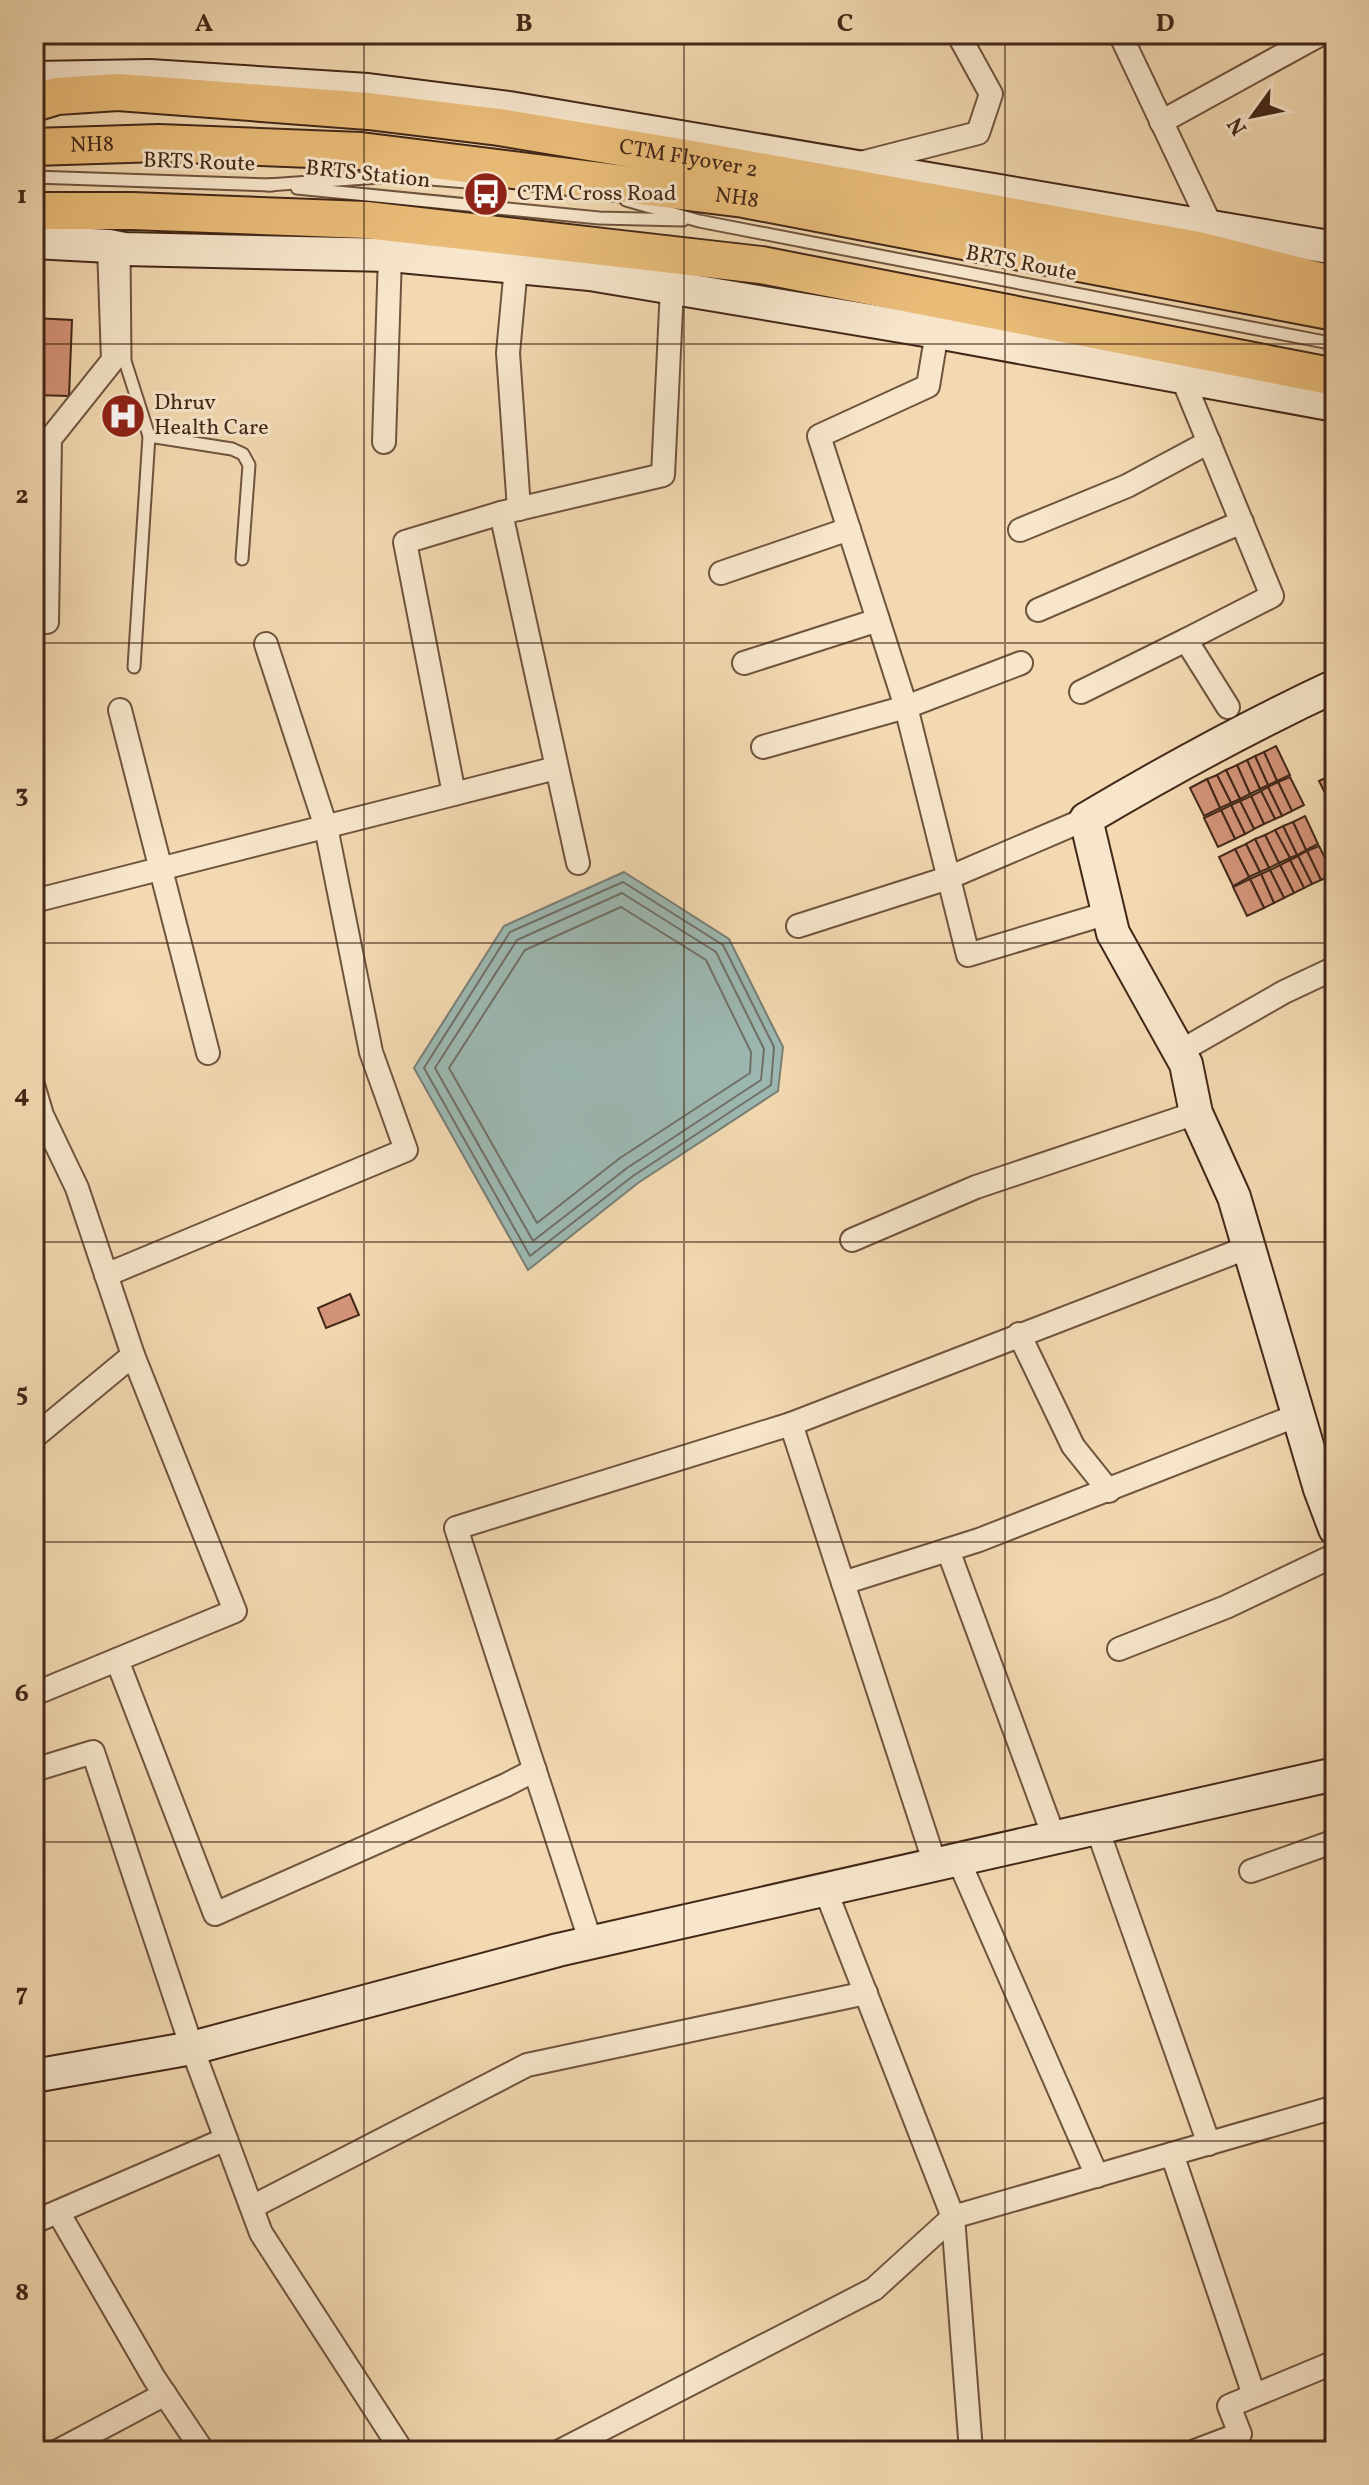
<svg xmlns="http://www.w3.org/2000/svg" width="1369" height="2485" font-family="Vollkorn,serif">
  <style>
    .water { fill: #9db9b3; stroke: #797f75; stroke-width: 2 }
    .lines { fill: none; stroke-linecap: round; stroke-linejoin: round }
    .shore { stroke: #707066; stroke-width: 2 }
    .building { fill: #d39378; stroke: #432718; stroke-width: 2 }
    .lane-casing { stroke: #6f543e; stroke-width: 15 }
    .street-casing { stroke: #6f543e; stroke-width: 26 }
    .secondary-casing { stroke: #432718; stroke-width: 36 }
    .primary-casing { stroke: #432718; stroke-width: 40 }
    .lane { stroke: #f7e6cc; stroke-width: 11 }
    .street { stroke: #f7e6cc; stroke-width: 22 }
    .secondary { stroke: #f7e6cc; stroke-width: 32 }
    .primary { stroke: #e9bc78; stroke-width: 36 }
    .grid { fill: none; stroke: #432718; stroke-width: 2; stroke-opacity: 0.55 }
    .labels { text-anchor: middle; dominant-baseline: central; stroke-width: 6; stroke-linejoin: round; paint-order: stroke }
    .street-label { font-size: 22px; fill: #432718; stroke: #f7e6cc }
    .poi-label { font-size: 22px; fill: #432718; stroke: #f7e6cc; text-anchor: start }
    .neatline { fill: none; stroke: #432718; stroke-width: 3 }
    .grid-label { font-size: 26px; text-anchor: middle; font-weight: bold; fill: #432718 }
  </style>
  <rect width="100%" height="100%" fill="#f2d9b1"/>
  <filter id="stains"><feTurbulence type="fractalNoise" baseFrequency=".0025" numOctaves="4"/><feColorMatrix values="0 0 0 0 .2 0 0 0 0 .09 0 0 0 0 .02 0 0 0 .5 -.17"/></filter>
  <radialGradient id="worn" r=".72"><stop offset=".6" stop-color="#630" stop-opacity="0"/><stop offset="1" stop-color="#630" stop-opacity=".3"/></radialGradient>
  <!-- water -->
  <path class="water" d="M624 872 729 939 783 1047 778 1091 638 1183 528 1270 414 1068 504 926Z"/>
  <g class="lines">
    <!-- shore -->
    <g class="shore">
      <path d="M623 882 723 945 774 1047 771 1085 633 1176 530 1256 424 1068 510 932Z"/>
      <path d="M622 893 716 952 764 1049 761 1080 627 1168 533 1241 435 1068 517 940Z"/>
      <path d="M621 907 706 960 751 1052 750 1073 620 1158 537 1223 449 1068 525 950Z"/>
    </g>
  </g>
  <!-- building -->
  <g class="building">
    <path d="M34 318 72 320 69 396 34 395Z"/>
    <rect x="110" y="405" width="27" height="27"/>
    <path d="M1276 746 1290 775 1277 781 1264 752Z"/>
    <path d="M1264 752 1277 781 1268 785 1255 756Z"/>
    <path d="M1255 756 1268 785 1260 789 1247 760Z"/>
    <path d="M1247 760 1260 789 1250 794 1237 765Z"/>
    <path d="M1237 765 1250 794 1240 799 1226 770Z"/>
    <path d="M1226 770 1240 799 1231 803 1217 775Z"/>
    <path d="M1335 773V794L1327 777Z"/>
    <path d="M1217 775 1231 803 1220 808 1207 779Z"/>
    <path d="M1290 777 1304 805 1292 811 1278 782Z"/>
    <path d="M1327 777 1335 794V813L1319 781Z"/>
    <path d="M1207 779 1220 808 1204 816 1190 788Z"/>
    <path d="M1278 782 1292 811 1282 816 1268 787Z"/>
    <path d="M1268 787 1282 816 1275 819 1261 791Z"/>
    <path d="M1261 791 1275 819 1264 824 1251 796Z"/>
    <path d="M1251 796 1264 824 1254 829 1240 801Z"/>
    <path d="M1240 801 1254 829 1245 834 1231 805Z"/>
    <path d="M1231 805 1245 834 1235 839 1221 810Z"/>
    <path d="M1221 810 1235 839 1218 847 1204 818Z"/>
    <path d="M1305 816 1318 844 1306 850 1293 822Z"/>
    <path d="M1293 822 1306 850 1297 855 1283 826Z"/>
    <path d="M1283 826 1297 855 1290 858 1275 830Z"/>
    <path d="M1275 830 1290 858 1279 863 1265 835Z"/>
    <path d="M1265 835 1279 863 1269 868 1255 839Z"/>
    <path d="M1255 839 1269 868 1260 872 1246 844Z"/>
    <path d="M1246 844 1260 872 1249 877 1235 849Z"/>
    <path d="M1319 846 1333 874 1321 880 1307 851Z"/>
    <path d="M1235 849 1249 877 1233 886 1219 857Z"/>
    <path d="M1307 851 1321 880 1312 884 1298 856Z"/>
    <path d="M1298 856 1312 884 1304 888 1290 860Z"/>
    <path d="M1290 860 1304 888 1294 893 1280 865Z"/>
    <path d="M1280 865 1294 893 1284 898 1270 870Z"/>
    <path d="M1270 870 1284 898 1274 903 1261 874Z"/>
    <path d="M1261 874 1274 903 1264 908 1250 879Z"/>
    <path d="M1250 879 1264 908 1247 916 1233 887Z"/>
    <path d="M350 1294 359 1315 326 1328 318 1308Z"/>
  </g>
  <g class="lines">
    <!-- lane casing -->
    <g class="lane-casing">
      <g id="lane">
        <path d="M34 177 272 185"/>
        <path d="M268 185 394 176 467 182"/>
        <path d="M297 188 599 218 683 220"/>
        <path d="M626 200 699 221 1335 344"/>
        <path d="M124 250 125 361 149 436 134 667"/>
        <path d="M149 436 232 449 243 454 249 465 242 559"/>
      </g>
    </g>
    <!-- street casing -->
    <g class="street-casing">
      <g id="street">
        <path d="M1120 34 1212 228"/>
        <path d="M1161 122 1321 34"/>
        <path d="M861 163 978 133 991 94 958 34"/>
        <path d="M516 267 508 353 519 509"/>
        <path d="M937 332 928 386 819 436 906 707 968 955 1108 913"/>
        <path d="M1182 377 1272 596 1186 640 1228 707"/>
        <path d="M384 442 390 255"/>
        <path d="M1020 530 1127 486 1209 442"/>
        <path d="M721 573 849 529"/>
        <path d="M1038 610 1242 522"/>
        <path d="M47 622 50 439 113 360 109 246"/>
        <path d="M744 663 878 620"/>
        <path d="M1081 692 1186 640"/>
        <path d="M120 710 208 1053"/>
        <path d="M763 747 906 707 1021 663"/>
        <path d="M454 794 556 768"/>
        <path d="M578 863 501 513 663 475 672 288"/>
        <path d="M34 901 454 794 405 542 501 513"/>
        <path d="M798 926 948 878 1086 819"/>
        <path d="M1179 1052 1284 992 1335 968"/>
        <path d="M34 1088 42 1115 77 1188 133 1355 34 1437"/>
        <path d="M852 1240 976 1187 1196 1113"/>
        <path d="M106 1275 406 1150 371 1052 326 827 266 644"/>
        <path d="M1019 1334 1073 1446 1109 1491"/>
        <path d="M948 1550 1054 1837"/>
        <path d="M843 1583 979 1540 1298 1415"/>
        <path d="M1119 1649 1226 1607 1335 1555"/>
        <path d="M117 1660 215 1914 506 1785 535 1770"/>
        <path d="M34 1694 235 1611 133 1355"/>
        <path d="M34 1770 93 1752 192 2048 261 2233 402 2451"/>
        <path d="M1097 1828 1209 2144"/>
        <path d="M958 1859 1097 2176"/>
        <path d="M935 1864 791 1424 1249 1247"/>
        <path d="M1251 1871 1335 1841"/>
        <path d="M825 1889 953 2217 971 2451"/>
        <path d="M591 1943 456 1528 791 1424"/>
        <path d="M1172 2154 1254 2395"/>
        <path d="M252 2207 527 2065 866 1993"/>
        <path d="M58 2212 154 2378 203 2451"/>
        <path d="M34 2222 226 2139"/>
        <path d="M58 2451 165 2394"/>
        <path d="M560 2451 874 2289 953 2217 1335 2107"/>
        <path d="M1195 2451 1240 2434 1229 2406 1335 2362"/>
      </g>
    </g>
    <!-- secondary casing -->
    <g class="secondary-casing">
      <g id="secondary">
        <path d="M34 78 150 76 368 90 509 108 1335 248"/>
        <path d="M34 242 109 246 124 249 390 255 590 274 937 332 1335 405"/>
        <path d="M1335 686C1249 726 1167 771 1086 819L1113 933 1186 1064 1196 1113 1234 1197 1320 1489 1335 1529"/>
        <path d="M34 2076 192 2048 558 1950 1335 1774"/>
      </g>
    </g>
    <!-- primary casing -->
    <g class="primary-casing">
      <g id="primary">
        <path id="s1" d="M34 103 57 96 118 92 368 111 499 127 692 159 1198 250 1335 285"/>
        <path id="s2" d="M34 147 159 143 361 151 744 199 1335 312"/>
        <path d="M34 211H132L366 220 761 265 1335 377"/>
      </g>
    </g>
    <!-- lane -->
    <use href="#lane" class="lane"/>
    <!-- street -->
    <use href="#street" class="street"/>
    <!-- secondary -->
    <use href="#secondary" class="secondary"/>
    <!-- primary -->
    <use href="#primary" class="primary"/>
  </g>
  <!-- grid -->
  <path class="grid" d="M364 34V2451M684 34V2451M1005 34V2451M34 344H1335M34 643H1335M34 943H1335M34 1242H1335M34 1542H1335M34 1842H1335M34 2141H1335"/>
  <!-- icons -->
  <defs>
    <g id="bus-disc" transform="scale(2.3)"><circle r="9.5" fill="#8f2418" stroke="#f7e6cc"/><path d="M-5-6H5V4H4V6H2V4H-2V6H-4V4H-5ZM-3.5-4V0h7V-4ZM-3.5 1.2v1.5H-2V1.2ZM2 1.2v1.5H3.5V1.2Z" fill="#fff"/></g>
    <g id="hospital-disc" transform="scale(2.3)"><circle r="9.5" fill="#8f2418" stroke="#f7e6cc"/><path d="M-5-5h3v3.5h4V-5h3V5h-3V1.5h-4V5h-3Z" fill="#fff"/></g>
  </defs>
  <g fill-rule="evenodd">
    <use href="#bus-disc" x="486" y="194"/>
    <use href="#hospital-disc" x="123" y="416"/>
  </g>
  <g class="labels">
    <!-- street labels -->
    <g class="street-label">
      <text stroke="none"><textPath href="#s2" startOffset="58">NH8</textPath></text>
      <text stroke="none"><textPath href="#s1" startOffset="660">CTM Flyover 2</textPath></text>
      <text transform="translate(199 163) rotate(2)">BRTS Route</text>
      <text transform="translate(368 175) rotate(6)">BRTS Station</text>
      <text stroke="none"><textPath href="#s2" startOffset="706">NH8</textPath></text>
      <text transform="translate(1021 264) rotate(11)">BRTS Route</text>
    </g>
    <!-- poi labels -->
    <g class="poi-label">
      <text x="517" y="194">CTM Cross Road</text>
      <text x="154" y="403">Dhruv<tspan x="154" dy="25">Health Care</tspan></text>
    </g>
  </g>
  <!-- margin -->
  <rect width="1369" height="2485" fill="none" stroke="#f2d9b1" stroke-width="88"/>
  <!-- north arrow -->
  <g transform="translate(1253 116) rotate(237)" stroke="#f7e6cc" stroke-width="6" paint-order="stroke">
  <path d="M0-6L14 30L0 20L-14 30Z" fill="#432718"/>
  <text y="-12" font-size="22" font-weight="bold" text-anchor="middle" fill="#432718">N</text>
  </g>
  <rect x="44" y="44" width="1281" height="2397" class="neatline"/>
  <g class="grid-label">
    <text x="204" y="31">A</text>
    <text x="524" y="31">B</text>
    <text x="845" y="31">C</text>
    <text x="1165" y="31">D</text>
    <text x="22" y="203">1</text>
    <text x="22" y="503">2</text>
    <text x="22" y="802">3</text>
    <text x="22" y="1102">4</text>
    <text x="22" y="1401">5</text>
    <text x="22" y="1701">6</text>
    <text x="22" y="2001">7</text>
    <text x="22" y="2300">8</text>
  </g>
  <rect width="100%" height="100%" filter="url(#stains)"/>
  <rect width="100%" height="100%" fill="url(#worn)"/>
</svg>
